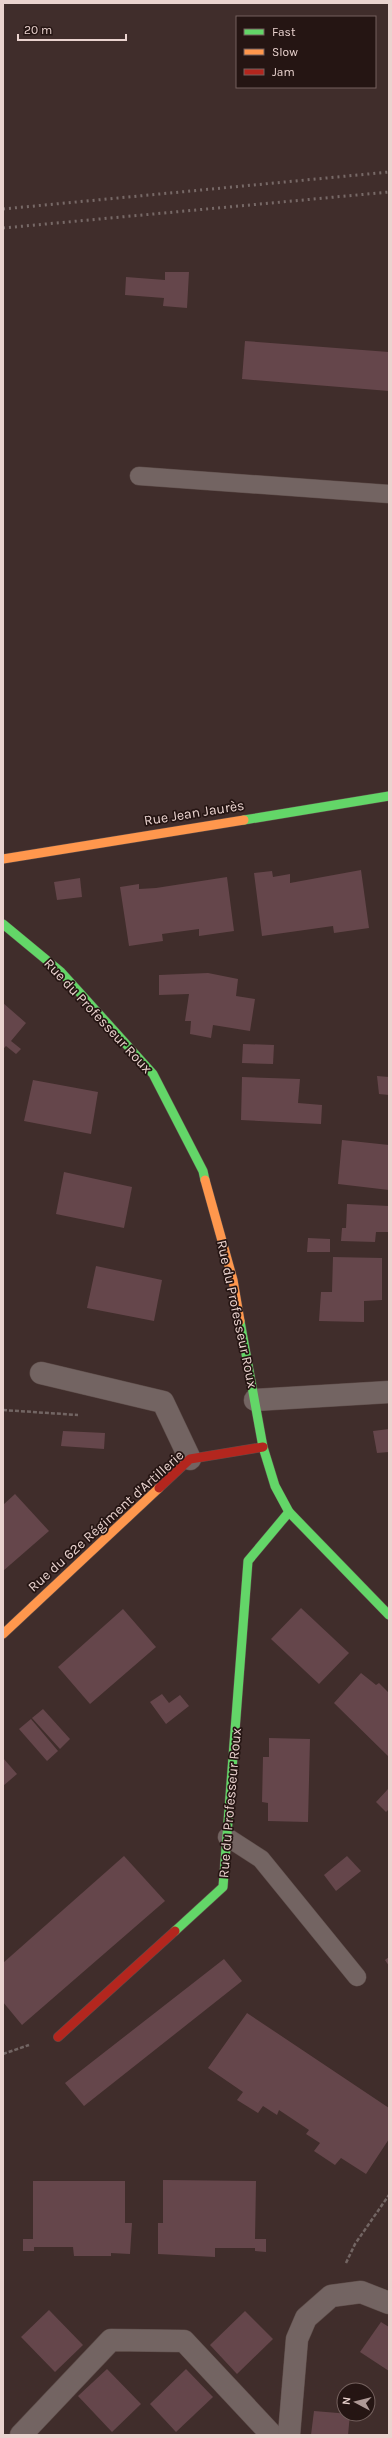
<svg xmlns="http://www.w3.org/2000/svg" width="392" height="2438" font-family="Karla,sans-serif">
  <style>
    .building { fill: #65464b }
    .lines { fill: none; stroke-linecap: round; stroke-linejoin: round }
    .lane-casing { stroke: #5d4c49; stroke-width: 19 }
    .street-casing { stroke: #5d4c49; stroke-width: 23 }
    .fast-casing { stroke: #5d4c49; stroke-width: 10 }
    .slow-casing { stroke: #5d4c49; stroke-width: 10 }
    .jam-casing { stroke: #5d4c49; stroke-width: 10 }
    .path { stroke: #726563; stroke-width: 2.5; stroke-dasharray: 4 2; stroke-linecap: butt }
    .lane { stroke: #736462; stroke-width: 18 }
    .street { stroke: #736462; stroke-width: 22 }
    .fast { stroke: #63d668; stroke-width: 9 }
    .slow { stroke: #ff974d; stroke-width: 9 }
    .jam { stroke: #b3261e; stroke-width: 9 }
    .rail { stroke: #776967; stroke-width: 3; stroke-dasharray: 2 4; stroke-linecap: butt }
    .labels { text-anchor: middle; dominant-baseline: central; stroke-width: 3.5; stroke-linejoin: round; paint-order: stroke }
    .street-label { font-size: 14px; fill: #ead3cf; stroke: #251513 }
  </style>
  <rect width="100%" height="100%" fill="#402d2b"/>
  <!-- building -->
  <g class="building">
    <path d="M165 272H189L187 308 163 306 164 298 125 295 126 277 165 280Z"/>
    <path d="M245 341 389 352V391L242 379Z"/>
    <path d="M361 870 369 928 334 933 333 926 262 936 254 873 272 871 273 877 290 874V883Z"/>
    <path d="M227 877 234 931 199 936V929L162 934 163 941 129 946 120 887 139 884V889L156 888Z"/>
    <path d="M80 878 82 897 57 900 54 882Z"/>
    <path d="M208 973 238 979 236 996 255 999 250 1031 213 1025 211 1038 190 1034 191 1021H185L189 994 159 995V975Z"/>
    <path d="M3 1003 26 1023 11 1041 21 1049 16 1054 6 1046 3 1049Z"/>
    <path d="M243 1044 274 1045 273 1064 242 1063Z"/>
    <path d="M377 1076 389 1077V1095L379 1094Z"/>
    <path d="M242 1077 300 1079 298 1103 322 1105 321 1124 241 1120Z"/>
    <path d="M33 1080 98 1092 91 1134 24 1121Z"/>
    <path d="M342 1140 389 1145V1190L338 1184Z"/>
    <path d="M64 1172 132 1187 124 1228 56 1214Z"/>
    <path d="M347 1204 389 1206V1232H376L375 1242 341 1241 342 1228H346Z"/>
    <path d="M308 1238 330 1239V1252H307Z"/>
    <path d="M333 1257 382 1258V1300L364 1301V1322L319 1321 321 1292H332Z"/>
    <path d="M96 1266 162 1280 154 1321 87 1308Z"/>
    <path d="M389 1429V1452L377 1453 373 1431Z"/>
    <path d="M63 1431 105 1433 104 1449 61 1446Z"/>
    <path d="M15 1494 49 1531 3 1571V1505Z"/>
    <path d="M301 1608 349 1653 319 1684 271 1639Z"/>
    <path d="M123 1609 156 1647 90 1704 58 1667Z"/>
    <path d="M361 1673 376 1685 379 1683 389 1693V1757L334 1703Z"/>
    <path d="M162 1694 169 1703 180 1695 189 1706 166 1724 150 1702Z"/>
    <path d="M43 1709 70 1739 60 1749 32 1718Z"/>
    <path d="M31 1719 58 1751 47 1761 19 1729Z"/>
    <path d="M269 1738 310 1739 308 1822 268 1821V1803L262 1802 263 1757H269Z"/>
    <path d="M3 1758 17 1774 3 1786Z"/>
    <path d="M389 1788V1809L386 1812 376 1802Z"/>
    <path d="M124 1856 165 1901 22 2025 3 2002V1963Z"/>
    <path d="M347 1856 361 1871 336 1891 324 1875Z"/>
    <path d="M389 1957V1966L385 1960Z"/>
    <path d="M224 1959 242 1981 84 2106 65 2083Z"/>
    <path d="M247 2013 389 2108V2139L366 2174 341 2158 335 2165 314 2151 320 2143 306 2134 309 2130 279 2110 277 2115 263 2106 258 2113 237 2100 243 2092 208 2068Z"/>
    <path d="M163 2180 256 2181 255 2239H266V2252L255 2251V2248H215V2257L158 2254V2223H163Z"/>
    <path d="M33 2181H125V2223H132L130 2254 111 2253V2256H74L73 2247H34V2251H23V2239H33Z"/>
    <path d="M49 2310 83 2345 55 2372 21 2337Z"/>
    <path d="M245 2311 273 2339 237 2374 210 2345Z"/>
    <path d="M381 2322 389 2327V2371L360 2352Z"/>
    <path d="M107 2369 141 2404 112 2432 78 2396Z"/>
    <path d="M186 2369 213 2397 176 2432 150 2404Z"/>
    <path d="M314 2411 350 2414 348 2435H311Z"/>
  </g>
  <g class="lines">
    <!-- lane casing -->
    <g class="lane-casing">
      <g id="lane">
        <path d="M139 476 389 494"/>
        <path d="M227 1837 261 1859 357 1977"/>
      </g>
    </g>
    <!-- street casing -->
    <g class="street-casing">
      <g id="street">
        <path d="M41 1373 163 1402 190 1459"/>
        <path d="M255 1400 389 1392"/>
        <path d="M21 2435 111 2340 184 2341 272 2435"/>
        <path d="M289 2435 297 2339 306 2318 331 2296 361 2292 389 2303"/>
      </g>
    </g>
    <!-- fast casing -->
    <g class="fast-casing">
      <g id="fast">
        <path d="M244 820 389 796"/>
        <path d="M3 924 61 972 153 1074 203 1171 205 1180"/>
        <path d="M240 1321 263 1447 275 1486 289 1512 389 1615"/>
        <path d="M175 1931 223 1887 248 1561 289 1512"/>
      </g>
    </g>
    <!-- slow casing -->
    <g class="slow-casing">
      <g id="slow">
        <path d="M3 859 244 820"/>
        <path d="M205 1180 233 1280 240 1321"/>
        <path d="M3 1634 159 1488"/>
      </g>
    </g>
    <!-- jam casing -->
    <g class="jam-casing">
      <g id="jam">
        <path d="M159 1488 190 1459 263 1447"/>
        <path d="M58 2037 175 1931"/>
      </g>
    </g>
    <!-- path -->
    <g class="path">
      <path d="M3 1410 78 1415"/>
      <path d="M3 2054 29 2045"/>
      <path d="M346 2263 355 2244 389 2195"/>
    </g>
    <!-- lane -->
    <use href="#lane" class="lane"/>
    <!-- street -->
    <use href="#street" class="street"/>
    <!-- fast -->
    <use href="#fast" class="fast"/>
    <!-- slow -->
    <use href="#slow" class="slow"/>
    <!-- jam -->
    <use href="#jam" class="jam"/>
    <!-- rail -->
    <g class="rail">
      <path d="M3 209 389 172"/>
      <path d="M3 228 389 192"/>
    </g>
  </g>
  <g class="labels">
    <!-- street labels -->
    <g class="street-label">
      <text transform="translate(194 813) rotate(-9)">Rue Jean Jaurès</text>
      <text transform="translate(98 1016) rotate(47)">Rue du Professeur Roux</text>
      <text transform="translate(237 1314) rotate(78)">Rue du Professeur Roux</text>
      <text transform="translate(106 1521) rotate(-42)">Rue du 62e Régiment d'Artillerie</text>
      <text transform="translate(230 1803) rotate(-85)">Rue du Professeur Roux</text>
    </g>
  </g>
  <!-- border -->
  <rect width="392" height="2438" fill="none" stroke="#ead3cf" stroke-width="8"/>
  <!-- legend -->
  <rect x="236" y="16" width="140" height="72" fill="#251513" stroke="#74615e"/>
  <rect x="244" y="29" width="20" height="6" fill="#63d668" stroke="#74615e"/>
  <text x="272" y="36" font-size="12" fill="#ead3cf">Fast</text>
  <rect x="244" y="49" width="20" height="6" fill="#ff974d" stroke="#74615e"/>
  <text x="272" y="56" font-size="12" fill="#ead3cf">Slow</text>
  <rect x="244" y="69" width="20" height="6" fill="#b3261e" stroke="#74615e"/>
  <text x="272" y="76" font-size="12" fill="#ead3cf">Jam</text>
  <!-- north arrow -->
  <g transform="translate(356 2402) rotate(277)"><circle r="19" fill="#251513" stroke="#74615e"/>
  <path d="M0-3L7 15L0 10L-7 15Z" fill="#ae9996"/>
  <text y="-6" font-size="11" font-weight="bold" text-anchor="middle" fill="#ead3cf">N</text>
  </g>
  <!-- scale -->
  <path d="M18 34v6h108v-6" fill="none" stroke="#ead3cf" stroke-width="2"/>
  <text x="24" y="34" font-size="12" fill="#ead3cf" stroke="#251513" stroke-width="3" paint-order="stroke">20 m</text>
</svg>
